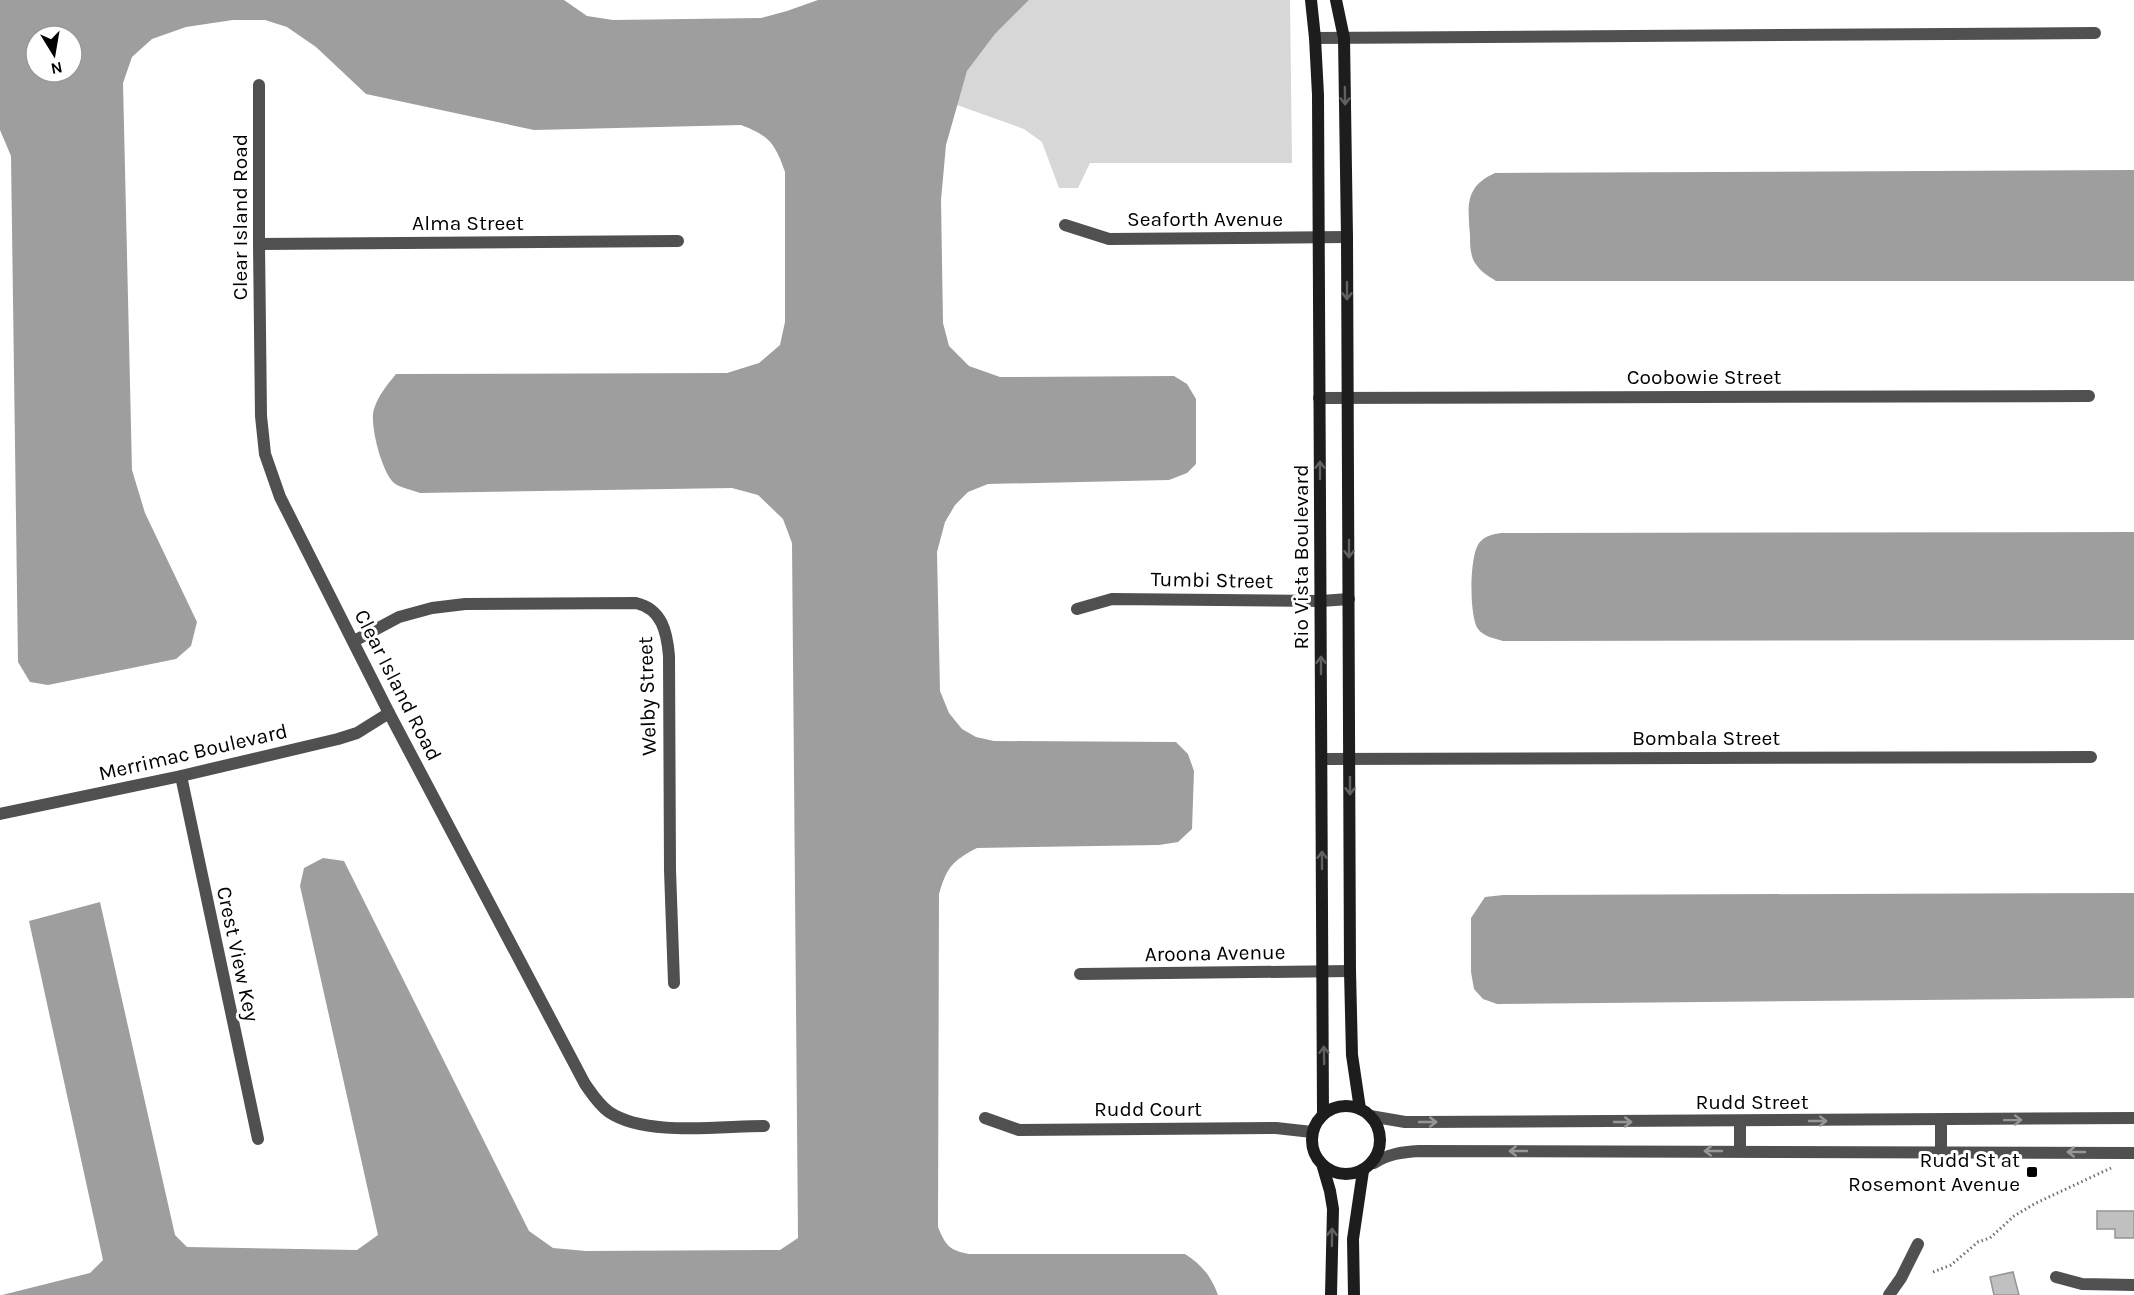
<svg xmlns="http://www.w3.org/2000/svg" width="2134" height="1295" font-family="Karla,sans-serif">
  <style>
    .green { fill: #d7d7d7 }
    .water { fill: #9e9e9e; fill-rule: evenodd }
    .building { fill: #c0c0c0; stroke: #949494; stroke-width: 1.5 }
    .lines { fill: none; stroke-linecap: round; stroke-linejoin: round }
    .path { stroke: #727272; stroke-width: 3; stroke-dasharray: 1.5 3; stroke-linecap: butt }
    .street { stroke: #505050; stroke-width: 12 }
    .secondary { stroke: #1d1d1d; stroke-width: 12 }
    .oneway { stroke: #616161 }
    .oneway2 { stroke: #969696 }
    .poi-dot { fill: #000; stroke: #fff; stroke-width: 2 }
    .labels { text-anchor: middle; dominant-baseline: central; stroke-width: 6; stroke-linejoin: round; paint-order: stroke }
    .street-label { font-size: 21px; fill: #000; stroke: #fff }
    .poi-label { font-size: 21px; fill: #000; stroke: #fff; text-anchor: end }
  </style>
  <rect width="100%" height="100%" fill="#fff"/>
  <!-- green -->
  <path class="green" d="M1029 0H1290L1292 163H1090L1078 188H1059L1042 142 1024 129 957 105 967 71 995 34Z"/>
  <!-- water -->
  <g class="water">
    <path d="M0 0H564L587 16 613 20 761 18 787 11 818 0H1029L995 34 967 71 946 145 941 200 943 323 949 346 969 366 1000 377 1174 376 1187 384 1196 399V464L1187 473 1169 480 988 484 968 492 955 505 945 522 937 552 940 691 949 713 962 729 976 737 994 741 1176 742 1188 754 1194 771 1192 829 1178 842 1159 845 977 848C952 861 947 867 939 894L938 1227C946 1246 949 1250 969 1254H1185C1202 1265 1211 1276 1218 1295H2L90 1273 103 1260 29 921 100 902 175 1235 187 1247 357 1250 378 1235 300 886 304 868 323 858 344 861 529 1231 553 1248 586 1251 780 1250 798 1238 792 543 783 519 758 495 732 488 420 493C413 490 400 488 394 483 382 473 369 424 374 409 378 396 387 385 396 374L727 373 759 363 780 345 785 322V172C775 144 770 136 741 125L534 130 366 94 316 47 287 27 265 20H233L186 27 152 39 132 57 123 83 132 470 145 513 197 622 191 646 176 659 48 685 30 682 18 662 11 156 0 130ZM36 36H72V72H36Z"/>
    <path d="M2134 170V281H1496C1488 276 1480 271 1475 263 1470 255 1470 244 1470 236 1468 206 1464 187 1495 173Z"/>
    <path d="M2134 532V640L1503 641C1494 638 1484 637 1478 629 1469 617 1469 553 1480 542 1485 536 1493 534 1501 533Z"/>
    <path d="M2134 893V998L1497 1004 1483 999 1474 989 1471 972V918L1485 897 1503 895Z"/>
  </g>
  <!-- building -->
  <g class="building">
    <path d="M2097 1211H2134V1238H2115V1229H2097Z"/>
    <path d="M2013 1272 2019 1295H1994L1990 1277Z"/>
  </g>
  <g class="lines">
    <!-- path -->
    <path class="path" d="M1933 1272 1951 1265 1978 1242 1990 1238 2014 1216 2036 1203 2111 1168"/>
    <!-- street -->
    <g class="street">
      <path d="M1315 38 2095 33"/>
      <path d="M259 85V244L261 416 265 454 280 497 389 713 585 1084C592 1094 599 1105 609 1112 646 1137 721 1126 764 1126"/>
      <path d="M1065 225 1109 239 1347 237"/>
      <path d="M259 244 678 241"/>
      <path d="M1319 398 2089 396"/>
      <path d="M1077 609 1112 599 1321 601 1349 599"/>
      <path d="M354 641 399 617 432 608 465 604 636 603C662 609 667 632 669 656L670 870 674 983"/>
      <path d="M1322 759 2091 757"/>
      <path d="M181 776 258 1139"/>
      <path d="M0 814 181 776 338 739 357 733 389 713"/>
      <path d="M1080 974 1350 971"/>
      <path d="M1370 1116 1405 1122H1419L2134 1118"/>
      <path d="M985 1118 1019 1130 1276 1128 1312 1132"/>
      <path d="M1740 1122V1151"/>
      <path d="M1941 1152V1121"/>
      <path d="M1374 1163C1388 1154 1402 1152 1419 1151L2134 1153"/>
      <path d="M2056 1277 2082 1284 2134 1285"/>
      <path d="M1889 1295 1901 1278 1918 1244"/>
    </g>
    <!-- secondary -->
    <g class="secondary">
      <path d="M1311 0 1315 38 1318 95 1323 1114"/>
      <path d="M1336 0 1344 38 1347 237 1350 971 1352 1055 1360 1109"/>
      <circle cx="1346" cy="1140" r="34"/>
      <path d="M1323 1167 1330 1191 1333 1209 1331 1295"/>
      <path d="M1354 1295 1353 1239 1363 1171"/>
    </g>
  </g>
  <!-- one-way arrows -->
  <defs><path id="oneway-shaft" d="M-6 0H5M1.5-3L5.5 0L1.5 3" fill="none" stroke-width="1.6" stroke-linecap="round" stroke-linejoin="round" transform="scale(1.5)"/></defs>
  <g class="oneway">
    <use href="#oneway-shaft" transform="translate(1345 96) rotate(89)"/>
    <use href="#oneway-shaft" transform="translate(1347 291) rotate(90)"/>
    <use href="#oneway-shaft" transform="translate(1320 470) rotate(-90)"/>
    <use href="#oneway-shaft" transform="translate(1349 549) rotate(90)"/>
    <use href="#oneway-shaft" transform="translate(1321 665) rotate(-90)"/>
    <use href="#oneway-shaft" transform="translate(1350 786) rotate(90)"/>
    <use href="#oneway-shaft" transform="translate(1322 860) rotate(-90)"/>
    <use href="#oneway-shaft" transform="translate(1324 1055) rotate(-91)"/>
    <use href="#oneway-shaft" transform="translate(1332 1237) rotate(-89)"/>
  </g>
  <g class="oneway2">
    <use href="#oneway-shaft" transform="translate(2013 1120) rotate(-1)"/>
    <use href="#oneway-shaft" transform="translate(1818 1121)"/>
    <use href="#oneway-shaft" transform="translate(1428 1122)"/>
    <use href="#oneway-shaft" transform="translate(1623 1122)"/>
    <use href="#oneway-shaft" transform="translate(1518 1151) rotate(180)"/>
    <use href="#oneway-shaft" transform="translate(1713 1151) rotate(180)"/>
    <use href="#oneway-shaft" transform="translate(2076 1152) rotate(-180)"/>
  </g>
  <!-- markers -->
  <rect class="poi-dot" x="2026" y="1166" width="12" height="12" rx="3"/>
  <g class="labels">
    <!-- street labels -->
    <g class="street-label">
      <text transform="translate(240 217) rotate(-90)">Clear Island Road</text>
      <text x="1205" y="219">Seaforth Avenue</text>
      <text x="468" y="223">Alma Street</text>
      <text x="1704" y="377">Coobowie Street</text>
      <text transform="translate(1301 557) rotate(-90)">Rio Vista Boulevard</text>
      <text transform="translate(1212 580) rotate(1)">Tumbi Street</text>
      <text transform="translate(398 685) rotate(63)">Clear Island Road</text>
      <text transform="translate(647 696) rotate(-92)">Welby Street</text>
      <text x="1706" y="738">Bombala Street</text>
      <text transform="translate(193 752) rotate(-13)">Merrimac Boulevard</text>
      <text transform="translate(1215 953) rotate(-1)">Aroona Avenue</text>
      <text transform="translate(238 954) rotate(78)">Crest View Key</text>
      <text x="1752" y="1102">Rudd Street</text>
      <text x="1148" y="1109">Rudd Court</text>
    </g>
    <!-- poi labels -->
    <g class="poi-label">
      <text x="2020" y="1160">Rudd St at<tspan x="2020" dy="24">Rosemont Avenue</tspan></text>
    </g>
  </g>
  <!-- north arrow -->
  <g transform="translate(54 54) rotate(169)"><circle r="28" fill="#ffffff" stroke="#999999" stroke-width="1.5"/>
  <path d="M0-4.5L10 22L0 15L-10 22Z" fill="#000000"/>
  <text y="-9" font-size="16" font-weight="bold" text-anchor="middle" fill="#000000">N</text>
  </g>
</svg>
